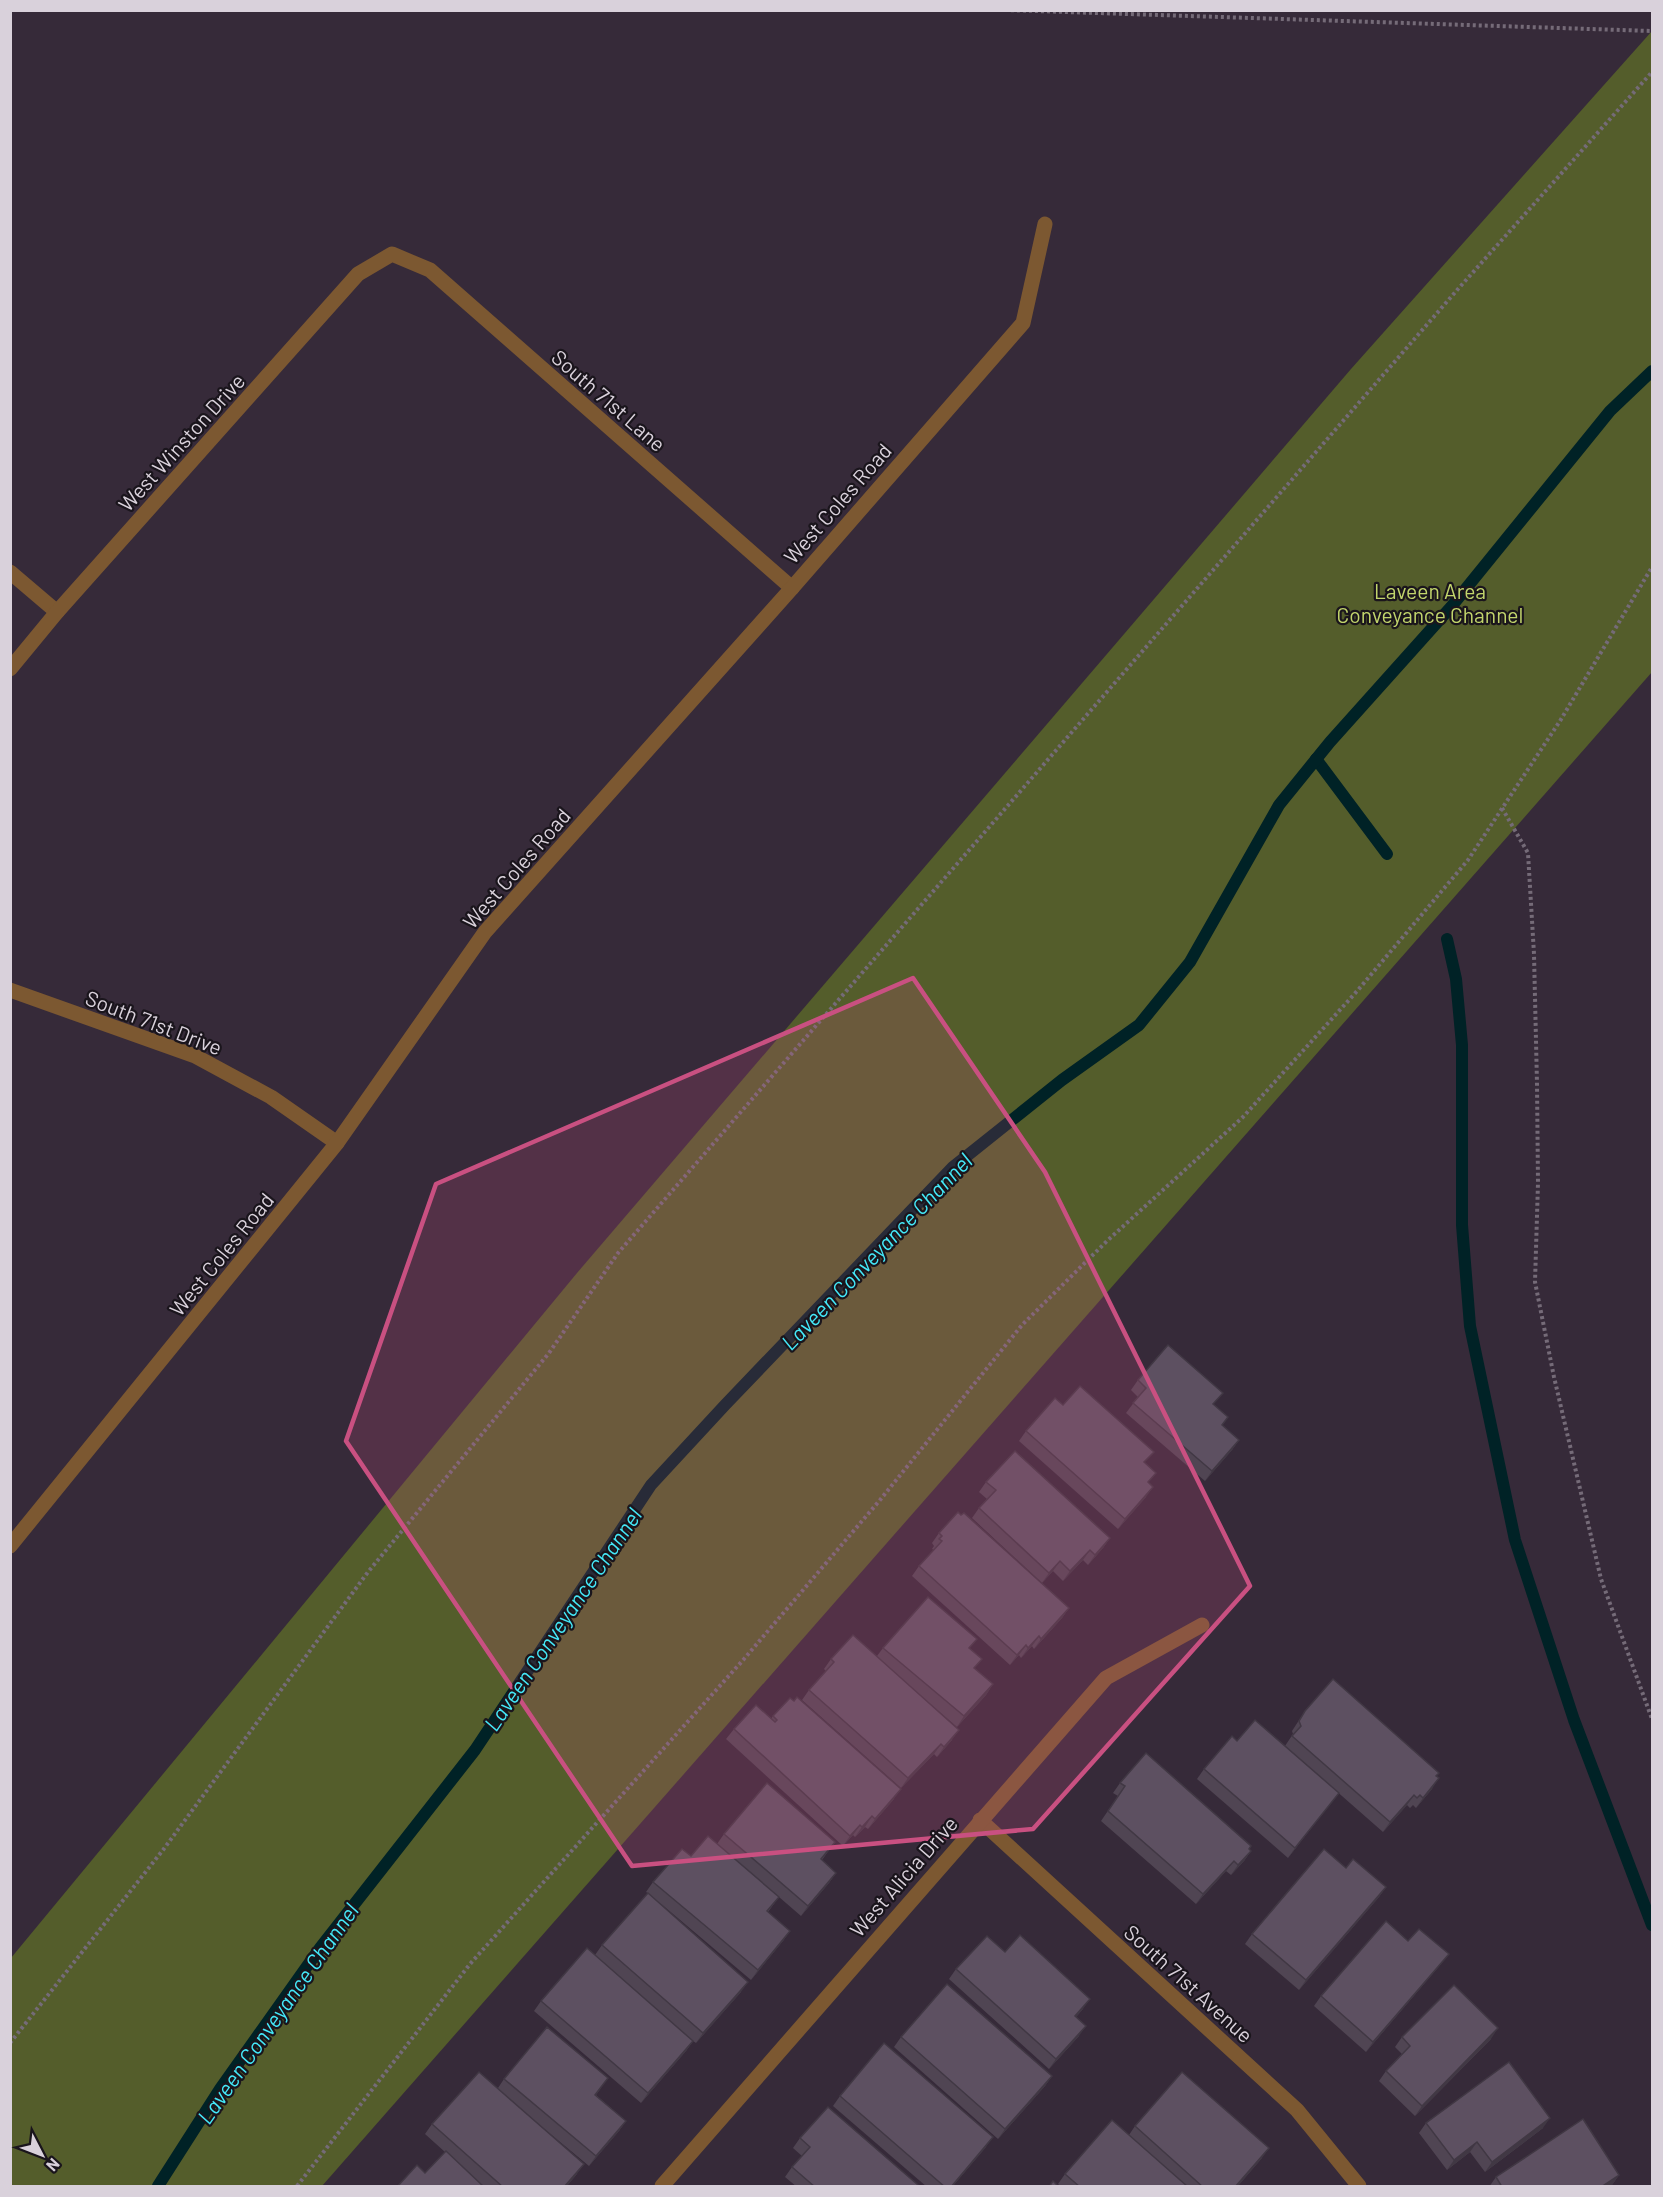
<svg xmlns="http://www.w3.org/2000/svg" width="1663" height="2197" font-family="Barlow,sans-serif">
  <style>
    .green { fill: #545d2b }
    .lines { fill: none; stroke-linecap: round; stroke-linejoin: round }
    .stream { stroke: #002226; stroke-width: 12 }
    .path { stroke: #756b78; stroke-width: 4; stroke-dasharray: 3 3; stroke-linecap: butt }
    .minor { stroke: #7c5831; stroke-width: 15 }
    .wall { fill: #504553 }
    .shaded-wall { fill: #413844 }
    .building { fill: #5d5061; stroke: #413844; stroke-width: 1.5 }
    .marked { fill: #c95081; fill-opacity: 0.2; stroke: #c95081; stroke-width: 4.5; stroke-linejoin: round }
    .labels { text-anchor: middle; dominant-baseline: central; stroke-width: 4.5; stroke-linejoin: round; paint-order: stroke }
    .street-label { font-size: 21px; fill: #d9d1db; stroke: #1a151c }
    .park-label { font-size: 21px; fill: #c2d56c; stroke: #1a151c }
    .water-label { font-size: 22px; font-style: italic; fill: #44e8f8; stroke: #1a151c }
  </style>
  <rect width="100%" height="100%" fill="#362a39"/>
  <!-- green -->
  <path class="green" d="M1652 31V672L322 2186H11V1958L577 1273 1351 369Z"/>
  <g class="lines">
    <!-- stream -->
    <g class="stream">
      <path d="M1316 759 1387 854"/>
      <path d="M1447 939 1456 979 1462 1045V1225L1470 1326 1515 1540 1574 1720 1652 1925"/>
      <path d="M158 2186 220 2089 320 1948 475 1750 651 1485 725 1405 953 1167 1062 1080 1139 1025 1190 962 1279 805 1330 742 1451 607 1610 411 1652 371"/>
    </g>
    <!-- path -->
    <g class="path">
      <path d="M1005 10 1652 31"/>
      <path d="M1502 808 1528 853 1534 954 1537 1084 1538 1183 1535 1282 1554 1377 1601 1579 1652 1719"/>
      <path d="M10 2043 163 1850 368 1572 549 1353 618 1253 1458 289 1652 72"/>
      <path d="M297 2186 470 1964 744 1659 880 1500 1022 1325 1107 1241 1243 1117 1358 990 1468 860 1560 721 1652 567"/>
    </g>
    <!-- minor -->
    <g class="minor">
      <path d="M10 572 57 612"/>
      <path d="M10 669 57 612 358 274 392 254 430 270 792 588"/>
      <path d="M10 990 195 1056 271 1097 337 1143"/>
      <path d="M10 1546 337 1143 485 932 792 588 1023 323 1045 224"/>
      <path d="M980 1820 1297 2110 1359 2186"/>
      <path d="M662 2186 1106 1678 1202 1625"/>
    </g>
  </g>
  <!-- wall -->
  <g class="wall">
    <path d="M1138 1380 1214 1405 1222 1425 1239 1440 1232 1450 1205 1481 1126 1413 1138 1397 1131 1390Z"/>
    <path d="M1063 1405 1145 1463 1149 1483 1146 1497 1118 1529 1019 1441 1026 1431Z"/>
    <path d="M986 1482 1110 1538 1103 1548 1088 1565 1083 1560 1063 1581 1053 1571 1042 1583 972 1518 979 1508 987 1499 979 1492Z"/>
    <path d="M939 1533 1069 1608 1062 1618 1034 1649 1032 1646 1021 1658 1019 1655 1010 1665 912 1576 919 1566 934 1550 932 1549 934 1546 932 1543Z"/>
    <path d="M883 1648 970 1649 975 1669 993 1684 986 1695 957 1727 921 1696 952 1740 937 1757 934 1754 901 1788 802 1700 809 1690 826 1671 824 1669 831 1659 877 1656Z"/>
    <path d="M1305 1711 1437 1776 1432 1789 1416 1808 1413 1805 1410 1808 1407 1805 1383 1832 1285 1746 1293 1734 1292 1731Z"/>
    <path d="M773 1716 894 1799 868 1829 865 1827 855 1837 853 1835 843 1846 726 1739 734 1729 771 1719Z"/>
    <path d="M1237 1741 1331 1803 1288 1858 1197 1779 1204 1769Z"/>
    <path d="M1120 1783 1249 1849 1251 1851 1244 1861 1231 1875 1226 1871 1196 1904 1101 1821 1118 1796 1113 1793Z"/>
    <path d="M724 1834 835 1842 822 1860 836 1873 829 1883 801 1916 779 1897 768 1912 790 1931 783 1941 751 1980 660 1903 741 1992 696 2043 693 2041 686 2051 641 2103 534 2011 541 2001 642 1996 595 1955 602 1945 648 1893 646 1892 653 1882 691 1856 717 1844Z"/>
    <path d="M1346 1868 1386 1887 1379 1897 1299 1990 1245 1944 1252 1934Z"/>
    <path d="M1408 1941 1441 1964 1366 2052 1314 2006 1321 1996Z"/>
    <path d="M1005 1952 1083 2009 1076 2017 1079 2036 1049 2069 949 1979 956 1969Z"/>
    <path d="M901 2037 1052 2076 1045 2086 998 2139 894 2047Z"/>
    <path d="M1402 2037 1491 2039 1415 2116 1379 2081 1386 2071 1402 2054 1395 2047Z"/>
    <path d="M504 2079 601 2088 596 2095 626 2121 619 2131 589 2166 536 2122 577 2174 566 2187H485L425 2173 445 2152 425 2134 432 2124 498 2088Z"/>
    <path d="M840 2096 986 2147 952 2187H927L833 2106Z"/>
    <path d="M1426 2123 1543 2128 1485 2172 1470 2152 1447 2170 1419 2133Z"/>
    <path d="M1135 2126 1262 2158 1237 2187H1061L1058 2184 1065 2174 1129 2135Z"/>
    <path d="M800 2138 917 2187H797L785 2177 792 2167 802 2156 793 2148Z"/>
    <path d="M1619 2175 1612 2185 1610 2187H1489L1496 2177Z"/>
  </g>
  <!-- shaded-wall -->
  <g class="shaded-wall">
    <path d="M1239 1440 1232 1450 1205 1481 1212 1471Z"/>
    <path d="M1153 1487 1146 1497 1118 1529 1125 1519Z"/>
    <path d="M1110 1538 1103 1548 1088 1565 1095 1555Z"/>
    <path d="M1090 1550 1083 1560 1063 1581 1070 1571Z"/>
    <path d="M1060 1561 1053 1571 1042 1583 1049 1573Z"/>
    <path d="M1069 1608 1062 1618 1034 1649 1041 1639Z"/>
    <path d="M1039 1636 1032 1646 1021 1658 1028 1648Z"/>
    <path d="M1026 1645 1019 1655 1010 1665 1017 1655Z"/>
    <path d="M993 1684 986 1695 957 1727 964 1716Z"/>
    <path d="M959 1730 952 1740 937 1757 944 1747Z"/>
    <path d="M941 1744 934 1754 901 1788 908 1778Z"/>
    <path d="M1439 1778 1432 1789 1416 1808 1423 1798Z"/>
    <path d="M901 1789 894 1799 868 1829 875 1819Z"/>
    <path d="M1339 1793 1331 1803 1288 1858 1295 1848Z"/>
    <path d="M1414 1795 1407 1805 1383 1832 1390 1822Z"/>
    <path d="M872 1816 865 1827 855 1837 862 1827Z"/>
    <path d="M860 1825 853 1835 843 1846 850 1836Z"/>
    <path d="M1251 1851 1244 1861 1231 1875 1238 1865Z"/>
    <path d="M1234 1861 1226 1871 1196 1904 1203 1894Z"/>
    <path d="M836 1873 829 1883 801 1916 808 1906Z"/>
    <path d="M1386 1887 1379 1897 1299 1990 1306 1980Z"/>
    <path d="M790 1931 783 1941 751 1980 758 1970Z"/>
    <path d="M1449 1954 1441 1964 1366 2052 1373 2042Z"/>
    <path d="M748 1982 741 1992 696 2043 703 2033Z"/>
    <path d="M1090 1999 1083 2009 1068 2026 1075 2016Z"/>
    <path d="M1086 2026 1079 2036 1049 2069 1056 2059Z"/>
    <path d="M1498 2028 1491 2039 1415 2116 1422 2106Z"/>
    <path d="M693 2041 686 2051 641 2103 648 2093Z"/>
    <path d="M1052 2076 1045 2086 998 2139 1005 2129Z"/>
    <path d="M1550 2118 1543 2128 1485 2172 1492 2162Z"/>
    <path d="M626 2121 619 2131 589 2166 596 2156Z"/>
    <path d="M993 2137 986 2147 952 2187H951Z"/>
    <path d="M1477 2142 1470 2152 1447 2170 1454 2160Z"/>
    <path d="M1269 2148 1262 2158 1237 2187H1235Z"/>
    <path d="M584 2164 577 2174 566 2187H564Z"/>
    <path d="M1619 2175 1612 2185 1610 2187H1601Z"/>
  </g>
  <!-- building -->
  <g class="building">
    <path d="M1168 1345 1223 1393 1213 1404 1228 1417 1222 1425 1239 1440 1212 1471 1133 1403 1146 1388 1138 1380Z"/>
    <path d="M1080 1386 1154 1452 1144 1462 1156 1473 1148 1482 1153 1487 1125 1519 1026 1431 1055 1398 1063 1405Z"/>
    <path d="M1015 1451 1110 1538 1095 1555 1090 1550 1070 1571 1060 1561 1049 1573 979 1508 996 1490 986 1482Z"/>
    <path d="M958 1512 961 1515 964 1513 1069 1608 1041 1639 1039 1636 1028 1648 1026 1645 1017 1655 919 1566 942 1541 939 1539 942 1536 939 1533Z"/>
    <path d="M928 1597 977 1639 969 1648 982 1659 974 1668 993 1684 964 1716 883 1648Z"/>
    <path d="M853 1635 959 1730 944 1747 941 1744 908 1778 809 1690 834 1662 831 1659Z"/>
    <path d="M1333 1679 1439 1773 1436 1776 1439 1778 1423 1798 1420 1795 1417 1798 1414 1795 1390 1822 1292 1736 1301 1726 1299 1721 1305 1711Z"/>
    <path d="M797 1697 901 1789 875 1819 872 1816 862 1827 860 1825 850 1836 734 1729 756 1705 775 1722 777 1720 773 1716 790 1698 794 1701Z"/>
    <path d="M1255 1720 1339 1793 1295 1848 1204 1769 1232 1736 1237 1741Z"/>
    <path d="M1146 1753 1251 1846 1249 1849 1251 1851 1238 1865 1234 1861 1203 1894 1108 1811 1125 1786 1120 1783Z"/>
    <path d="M767 1783 835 1842 821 1859 836 1873 808 1906 724 1834Z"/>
    <path d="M708 1836 779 1897 767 1911 790 1931 758 1970 653 1882 682 1849 691 1856Z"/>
    <path d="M1324 1849 1346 1868 1353 1859 1386 1887 1306 1980 1252 1934Z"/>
    <path d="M648 1893 748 1982 703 2033 602 1945Z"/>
    <path d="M1386 1921 1408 1941 1419 1929 1449 1954 1373 2042 1321 1996Z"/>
    <path d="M1020 1935 1090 1999 1075 2016 1086 2026 1056 2059 956 1969 987 1936 1005 1952Z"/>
    <path d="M587 1948 693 2041 648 2093 541 2001Z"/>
    <path d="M947 1984 1052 2076 1005 2129 901 2037Z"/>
    <path d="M1454 1985 1498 2028 1422 2106 1386 2071 1410 2046 1402 2037Z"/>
    <path d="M547 2027 608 2078 595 2095 626 2121 596 2156 504 2079Z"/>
    <path d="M884 2043 993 2137 951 2187H945L840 2096Z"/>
    <path d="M1509 2062 1550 2118 1492 2162 1477 2142 1454 2160 1426 2123Z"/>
    <path d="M479 2072 584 2164 564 2187H503L432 2124Z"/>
    <path d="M1182 2072 1269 2148 1235 2187H1203L1135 2126Z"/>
    <path d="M828 2107 918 2185 917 2187H815L792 2167 810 2147 800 2138Z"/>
    <path d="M1583 2119 1619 2175 1601 2187H1502L1496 2177Z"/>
    <path d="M1112 2120 1188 2187H1080L1065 2174Z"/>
    <path d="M446 2151 484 2187H397L417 2165 425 2173Z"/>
    <path d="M1053 2181 1059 2187H1049Z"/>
  </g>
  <!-- marked area -->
  <path class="marked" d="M913 978 1045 1172 1250 1586 1033 1829 632 1866 346 1441 436 1184Z"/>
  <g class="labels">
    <!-- street labels -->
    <g class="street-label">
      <text transform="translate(609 400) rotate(41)">South 71st Lane</text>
      <text transform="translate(181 442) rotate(-48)">West Winston Drive</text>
      <text transform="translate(837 503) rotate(-49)">West Coles Road</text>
      <text transform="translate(516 868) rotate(-49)">West Coles Road</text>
      <text transform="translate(154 1022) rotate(21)">South 71st Drive</text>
      <text transform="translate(221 1254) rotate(-51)">West Coles Road</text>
      <text transform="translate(903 1876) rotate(-49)">West Alicia Drive</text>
      <text transform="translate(1189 1983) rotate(42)">South 71st Avenue</text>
    </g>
    <!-- park labels -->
    <g class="park-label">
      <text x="1430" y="590">Laveen Area<tspan x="1430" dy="24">Conveyance Channel</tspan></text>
    </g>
    <!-- water labels -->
    <g class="water-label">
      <text transform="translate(876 1251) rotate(-46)">Laveen Conveyance Channel</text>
      <text transform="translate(562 1619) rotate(-56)">Laveen Conveyance Channel</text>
      <text transform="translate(277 2013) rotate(-55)">Laveen Conveyance Channel</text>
    </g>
  </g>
  <!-- border -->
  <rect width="1663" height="2197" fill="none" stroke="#d9d1db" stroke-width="24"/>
  <!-- north arrow -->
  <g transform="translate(42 2155) rotate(132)" stroke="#1a151c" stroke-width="4.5" paint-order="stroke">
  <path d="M0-4.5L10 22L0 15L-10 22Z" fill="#d9d1db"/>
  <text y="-9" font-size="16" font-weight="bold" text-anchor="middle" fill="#d9d1db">N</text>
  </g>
</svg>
